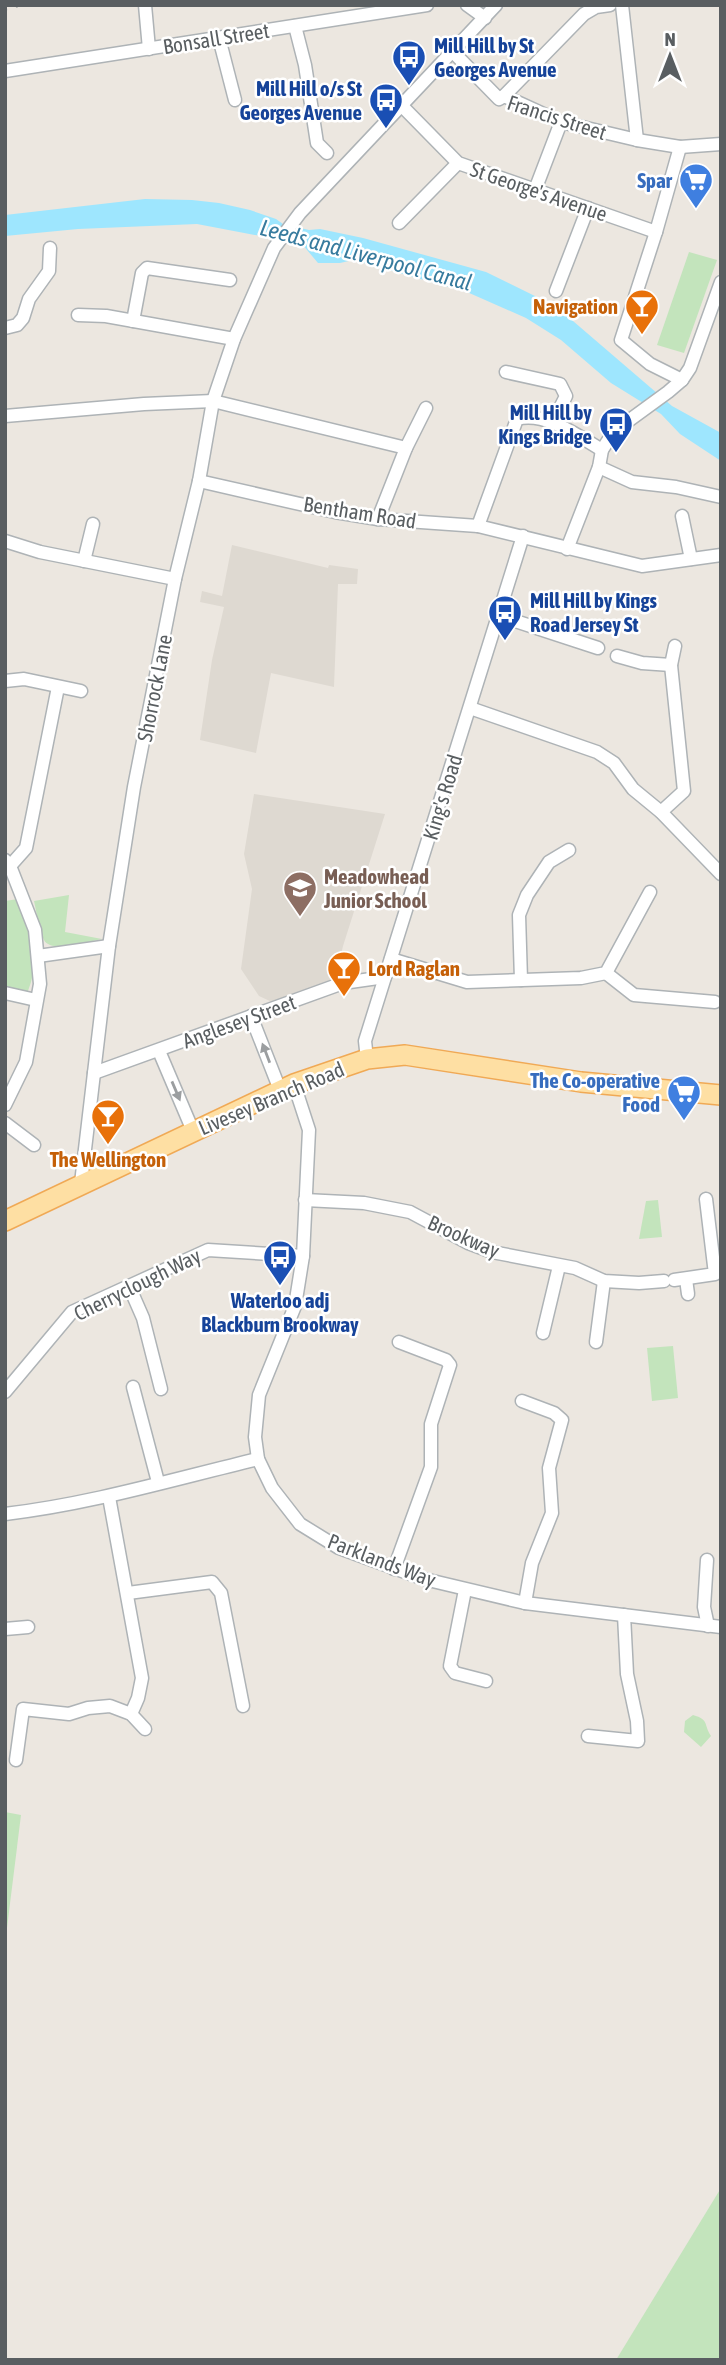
<svg xmlns="http://www.w3.org/2000/svg" width="726" height="2365" font-family="'Asap Condensed',sans-serif">
  <style>
    .education { fill: #ded9d1 }
    .green { fill: #c3e4bc }
    .water { fill: #9ee6fe }
    .lines { fill: none; stroke-linecap: round; stroke-linejoin: round }
    .street-casing { stroke: #aeb3b6; stroke-width: 15 }
    .primary-casing { stroke: #f0a955; stroke-width: 22 }
    .street { stroke: #fff; stroke-width: 12 }
    .primary { stroke: #fedfa3; stroke-width: 19 }
    .rail { stroke: #b0b1b1; stroke-width: 3.5; stroke-dasharray: 2 9; stroke-linecap: butt }
    .oneway { fill: #9b9ea0 }
    .labels { text-anchor: middle; dominant-baseline: central; stroke-width: 5; stroke-linejoin: round; paint-order: stroke }
    .street-label { font-size: 21px; fill: #595e61; stroke: #fff }
    .transit-label { font-size: 21px; font-weight: bold; fill: #164399; stroke: #fff; text-anchor: start }
    .shop-label { font-size: 21px; font-weight: bold; fill: #366cbe; stroke: #fff; text-anchor: end }
    .food-label { font-size: 21px; font-weight: bold; fill: #c56008; stroke: #fff; text-anchor: end }
    .education-label { font-size: 21px; font-weight: bold; fill: #785e54; stroke: #fff; text-anchor: start }
    .water-label { font-size: 23px; font-style: italic; fill: #377b9e; stroke: #fff }
  </style>
  <rect width="100%" height="100%" fill="#ece7e0"/>
  <!-- education -->
  <g class="education">
    <path d="M232 545 328 568 329 565 358 569 357 584H338L334 687 271 673 256 753 200 740 212 660 224 607 200 602 202 591 222 596Z"/>
    <path d="M254 794 385 814 343 946 335 980 272 1002 259 996 241 969 252 889 244 854Z"/>
  </g>
  <!-- green -->
  <g class="green">
    <path d="M689 252 717 260 684 353 657 345Z"/>
    <path d="M69 895 65 932 102 939C89 941 51 954 44 940 38 929 37 913 34 901Z"/>
    <path d="M18 899C26 921 37 955 32 978 31 984 28 989 27 995L5 989V901Z"/>
    <path d="M658 1200 662 1237 639 1239 646 1201Z"/>
    <path d="M673 1346 678 1398 652 1401 647 1348Z"/>
    <path d="M693 1715C710 1720 703 1724 711 1736L701 1747 684 1732 685 1721Z"/>
    <path d="M5 1812 21 1815 5 1944Z"/>
    <path d="M721 2188V2360H616Z"/>
  </g>
  <!-- water -->
  <path class="water" d="M145 199 192 200 219 203 250 210 276 219 283 224 309 230 320 229 363 238 486 272 539 298 566 315 672 406 721 433V461L680 434 661 414 611 383 561 340 526 318 467 292 353 260 340 263H318L302 244 197 224 78 229 5 236V215Z"/>
  <g class="lines">
    <!-- street casing -->
    <g class="street-casing">
      <g id="street">
        <path d="M145 5 149 49"/>
        <path d="M467 5 485 18"/>
        <path d="M622 5 637 140"/>
        <path d="M295 26 305 65 317 143 327 153"/>
        <path d="M219 38 235 100"/>
        <path d="M453 52 499 99 504 96 561 122 637 140 680 147 721 144"/>
        <path d="M5 71 427 5"/>
        <path d="M504 96 584 14 596 7 610 5"/>
        <path d="M402 106 458 163 656 232"/>
        <path d="M680 147 656 232 621 340 650 364 682 380"/>
        <path d="M535 190 561 122"/>
        <path d="M399 223 458 163"/>
        <path d="M556 291 588 208"/>
        <path d="M78 315 106 316 234 339"/>
        <path d="M133 321 142 273 147 268 230 280"/>
        <path d="M5 328 17 325 23 318 29 299 49 271 50 248"/>
        <path d="M506 372 560 384 566 396 552 424"/>
        <path d="M5 416 144 404 213 401 406 448"/>
        <path d="M599 467 632 482 676 487 721 497"/>
        <path d="M199 481 335 512 378 519 478 526 642 566 721 555"/>
        <path d="M682 516 691 559"/>
        <path d="M378 519 406 448 426 408"/>
        <path d="M478 526 517 419C545 411 578 436 602 450"/>
        <path d="M5 541 40 552 175 579"/>
        <path d="M567 549 599 467 602 450 611 436 620 427 668 392 682 380 690 368 721 282"/>
        <path d="M84 561 93 524"/>
        <path d="M500 616 598 648"/>
        <path d="M617 656 642 663 671 665"/>
        <path d="M5 681 24 679 81 691"/>
        <path d="M470 708 597 752 614 763 633 789 661 812 721 874"/>
        <path d="M661 812 684 791 671 665 675 646"/>
        <path d="M5 860 10 866 35 930 40 984 26 1062 5 1105"/>
        <path d="M10 866 26 848 58 687"/>
        <path d="M38 956 109 946"/>
        <path d="M391 959 467 982 581 978 606 973 650 892"/>
        <path d="M606 973 634 995 715 1002"/>
        <path d="M521 980 519 915 527 895 549 862 569 850"/>
        <path d="M5 993 36 1000"/>
        <path d="M251 1016 280 1090"/>
        <path d="M159 1051 193 1131"/>
        <path d="M367 1059 365 1041 523 536"/>
        <path d="M94 1073 343 983 385 977"/>
        <path d="M294 1084 309 1130 303 1256 295 1306 259 1395 255 1437 258 1459 272 1488 300 1524 339 1548 424 1579 525 1603 721 1627"/>
        <path d="M5 1123 34 1145"/>
        <path d="M81 1183 109 946 134 787 175 579 199 481 213 401 234 339 274 248 300 213 496 5"/>
        <path d="M305 1200 364 1203 410 1212 468 1243 492 1252 575 1268 604 1281 639 1283 664 1281"/>
        <path d="M686 1279 688 1294"/>
        <path d="M674 1280 715 1274 706 1199"/>
        <path d="M129 1286 143 1318 161 1389"/>
        <path d="M543 1333 559 1266"/>
        <path d="M596 1342 604 1281"/>
        <path d="M133 1387 158 1482"/>
        <path d="M5 1392 72 1312 129 1286 208 1250 303 1256"/>
        <path d="M522 1401 554 1413 562 1420 549 1468 552 1513 532 1563 525 1603"/>
        <path d="M109 1497 142 1678 138 1698 131 1714"/>
        <path d="M5 1514C91 1504 174 1479 258 1459"/>
        <path d="M707 1560 704 1607 708 1626"/>
        <path d="M394 1569 431 1467V1424L450 1365 446 1360 399 1342"/>
        <path d="M465 1590 450 1666 455 1673 486 1681"/>
        <path d="M128 1593 212 1582 221 1593 243 1706"/>
        <path d="M5 1629 28 1627"/>
        <path d="M588 1736 638 1741 637 1721 627 1674 624 1615"/>
        <path d="M16 1760 23 1709 69 1714 88 1708 110 1706 131 1714 145 1729"/>
      </g>
    </g>
    <!-- primary casing -->
    <g class="primary-casing">
      <path id="primary" d="M5 1221 294 1084 367 1059 405 1055 581 1082 721 1095"/>
    </g>
    <!-- street -->
    <use href="#street" class="street"/>
    <!-- primary -->
    <use href="#primary" class="primary"/>
    <!-- rail -->
    <path class="rail" d="M5 9 21 5"/>
  </g>
  <!-- one-way arrows -->
  <defs><path id="oneway-solid" d="M-6-.8H1V-3.2L6.5 0L1 3.2V.8H-6Z" transform="scale(1.75)"/></defs>
  <g class="oneway">
    <use href="#oneway-solid" transform="translate(266 1053) rotate(-111)"/>
    <use href="#oneway-solid" transform="translate(176 1091) rotate(67)"/>
  </g>
  <!-- icons -->
  <defs>
    <g id="bus-pin" transform="scale(1.75)"><path d="M0 17L-7.5 6A9.5 9.5 0 1 1 7.5 6Z" fill="#1a4fb4" stroke="#fff"/><path d="M-5-6H5V4H4V6H2V4H-2V6H-4V4H-5ZM-3.5-4V0h7V-4ZM-3.5 1.2v1.5H-2V1.2ZM2 1.2v1.5H3.5V1.2Z" fill="#fff"/></g>
    <g id="supermarket-pin" transform="scale(1.75)"><path d="M0 17L-7.5 6A9.5 9.5 0 1 1 7.5 6Z" fill="#3f7fe0" stroke="#fff"/><path d="M-6-5.5h2.5l.6 2H6L4.5 2H-2.5L-4.4-4H-6ZM-1.5 3.2a1.3 1.3 0 1 0 .1 0ZM3 3.2a1.3 1.3 0 1 0 .1 0Z" fill="#fff"/></g>
    <g id="bar-pin" transform="scale(1.75)"><path d="M0 17L-7.5 6A9.5 9.5 0 1 1 7.5 6Z" fill="#e8710a" stroke="#fff"/><path d="M-6-5H6L.8 .8V4.5H3.5V6h-7V4.5H-.8V.8Z" fill="#fff"/></g>
    <g id="school-pin" transform="scale(1.75)"><path d="M0 17L-7.5 6A9.5 9.5 0 1 1 7.5 6Z" fill="#8d6e63" stroke="#fff"/><path d="M0-5L7-2L0 1L-7-2ZM-4 1L0 2.5L4 1V4Q0 6-4 4Z" fill="#fff"/></g>
  </defs>
  <g fill-rule="evenodd">
    <use href="#bus-pin" x="409" y="57"/>
    <use href="#bus-pin" x="386" y="100"/>
    <use href="#supermarket-pin" x="696" y="180"/>
    <use href="#bar-pin" x="642" y="306"/>
    <use href="#bus-pin" x="616" y="424"/>
    <use href="#bus-pin" x="505" y="612"/>
    <use href="#school-pin" x="300" y="888"/>
    <use href="#bar-pin" x="344" y="968"/>
    <use href="#supermarket-pin" x="684" y="1092"/>
    <use href="#bar-pin" x="108" y="1116"/>
    <use href="#bus-pin" x="280" y="1257"/>
  </g>
  <g class="labels">
    <!-- street labels -->
    <g class="street-label">
      <text transform="translate(216 38) rotate(-9)">Bonsall Street</text>
      <text transform="translate(557 117) rotate(18)">Francis Street</text>
      <text transform="translate(539 191) rotate(19)">St George's Avenue</text>
      <text transform="translate(360 512) rotate(9)">Bentham Road</text>
      <text transform="translate(154 688) rotate(-79)">Shorrock Lane</text>
      <text transform="translate(442 797) rotate(-73)">King's Road</text>
      <text transform="translate(239 1021) rotate(-20)">Anglesey Street</text>
      <text transform="translate(271 1098) rotate(-23)">Livesey Branch Road</text>
      <text transform="translate(464 1236) rotate(24)">Brookway</text>
      <text transform="translate(137 1284) rotate(-26)">Cherryclough Way</text>
      <text transform="translate(382 1560) rotate(21)">Parklands Way</text>
    </g>
    <!-- transit labels -->
    <g class="transit-label">
      <text x="434" y="45">Mill Hill by St<tspan x="434" dy="24">Georges Avenue</tspan></text>
      <text x="362" y="88" text-anchor="end">Mill Hill o/s St<tspan x="362" dy="24">Georges Avenue</tspan></text>
      <text x="592" y="412" text-anchor="end">Mill Hill by<tspan x="592" dy="24">Kings Bridge</tspan></text>
      <text x="530" y="600">Mill Hill by Kings<tspan x="530" dy="24">Road Jersey St</tspan></text>
      <text x="280" y="1300" text-anchor="middle">Waterloo adj<tspan x="280" dy="24">Blackburn Brookway</tspan></text>
    </g>
    <!-- shop labels -->
    <g class="shop-label">
      <text x="672" y="180">Spar</text>
      <text x="660" y="1080">The Co-operative<tspan x="660" dy="24">Food</tspan></text>
    </g>
    <!-- food labels -->
    <g class="food-label">
      <text x="618" y="306">Navigation</text>
      <text x="368" y="968" text-anchor="start">Lord Raglan</text>
      <text x="108" y="1159" text-anchor="middle">The Wellington</text>
    </g>
    <!-- education labels -->
    <g class="education-label">
      <text x="324" y="876">Meadowhead<tspan x="324" dy="24">Junior School</tspan></text>
    </g>
    <!-- water labels -->
    <g class="water-label">
      <text transform="translate(366 255) rotate(15)">Leeds and Liverpool Canal</text>
    </g>
  </g>
  <!-- border -->
  <rect width="726" height="2365" fill="none" stroke="#595e61" stroke-width="14"/>
  <!-- north arrow -->
  <g transform="translate(670 56)" stroke="#ffffff" stroke-width="5" paint-order="stroke">
  <path d="M0-5L12 26L0 18L-12 26Z" fill="#595e61"/>
  <text y="-10" font-size="19" font-weight="bold" text-anchor="middle" fill="#595e61">N</text>
  </g>
</svg>
